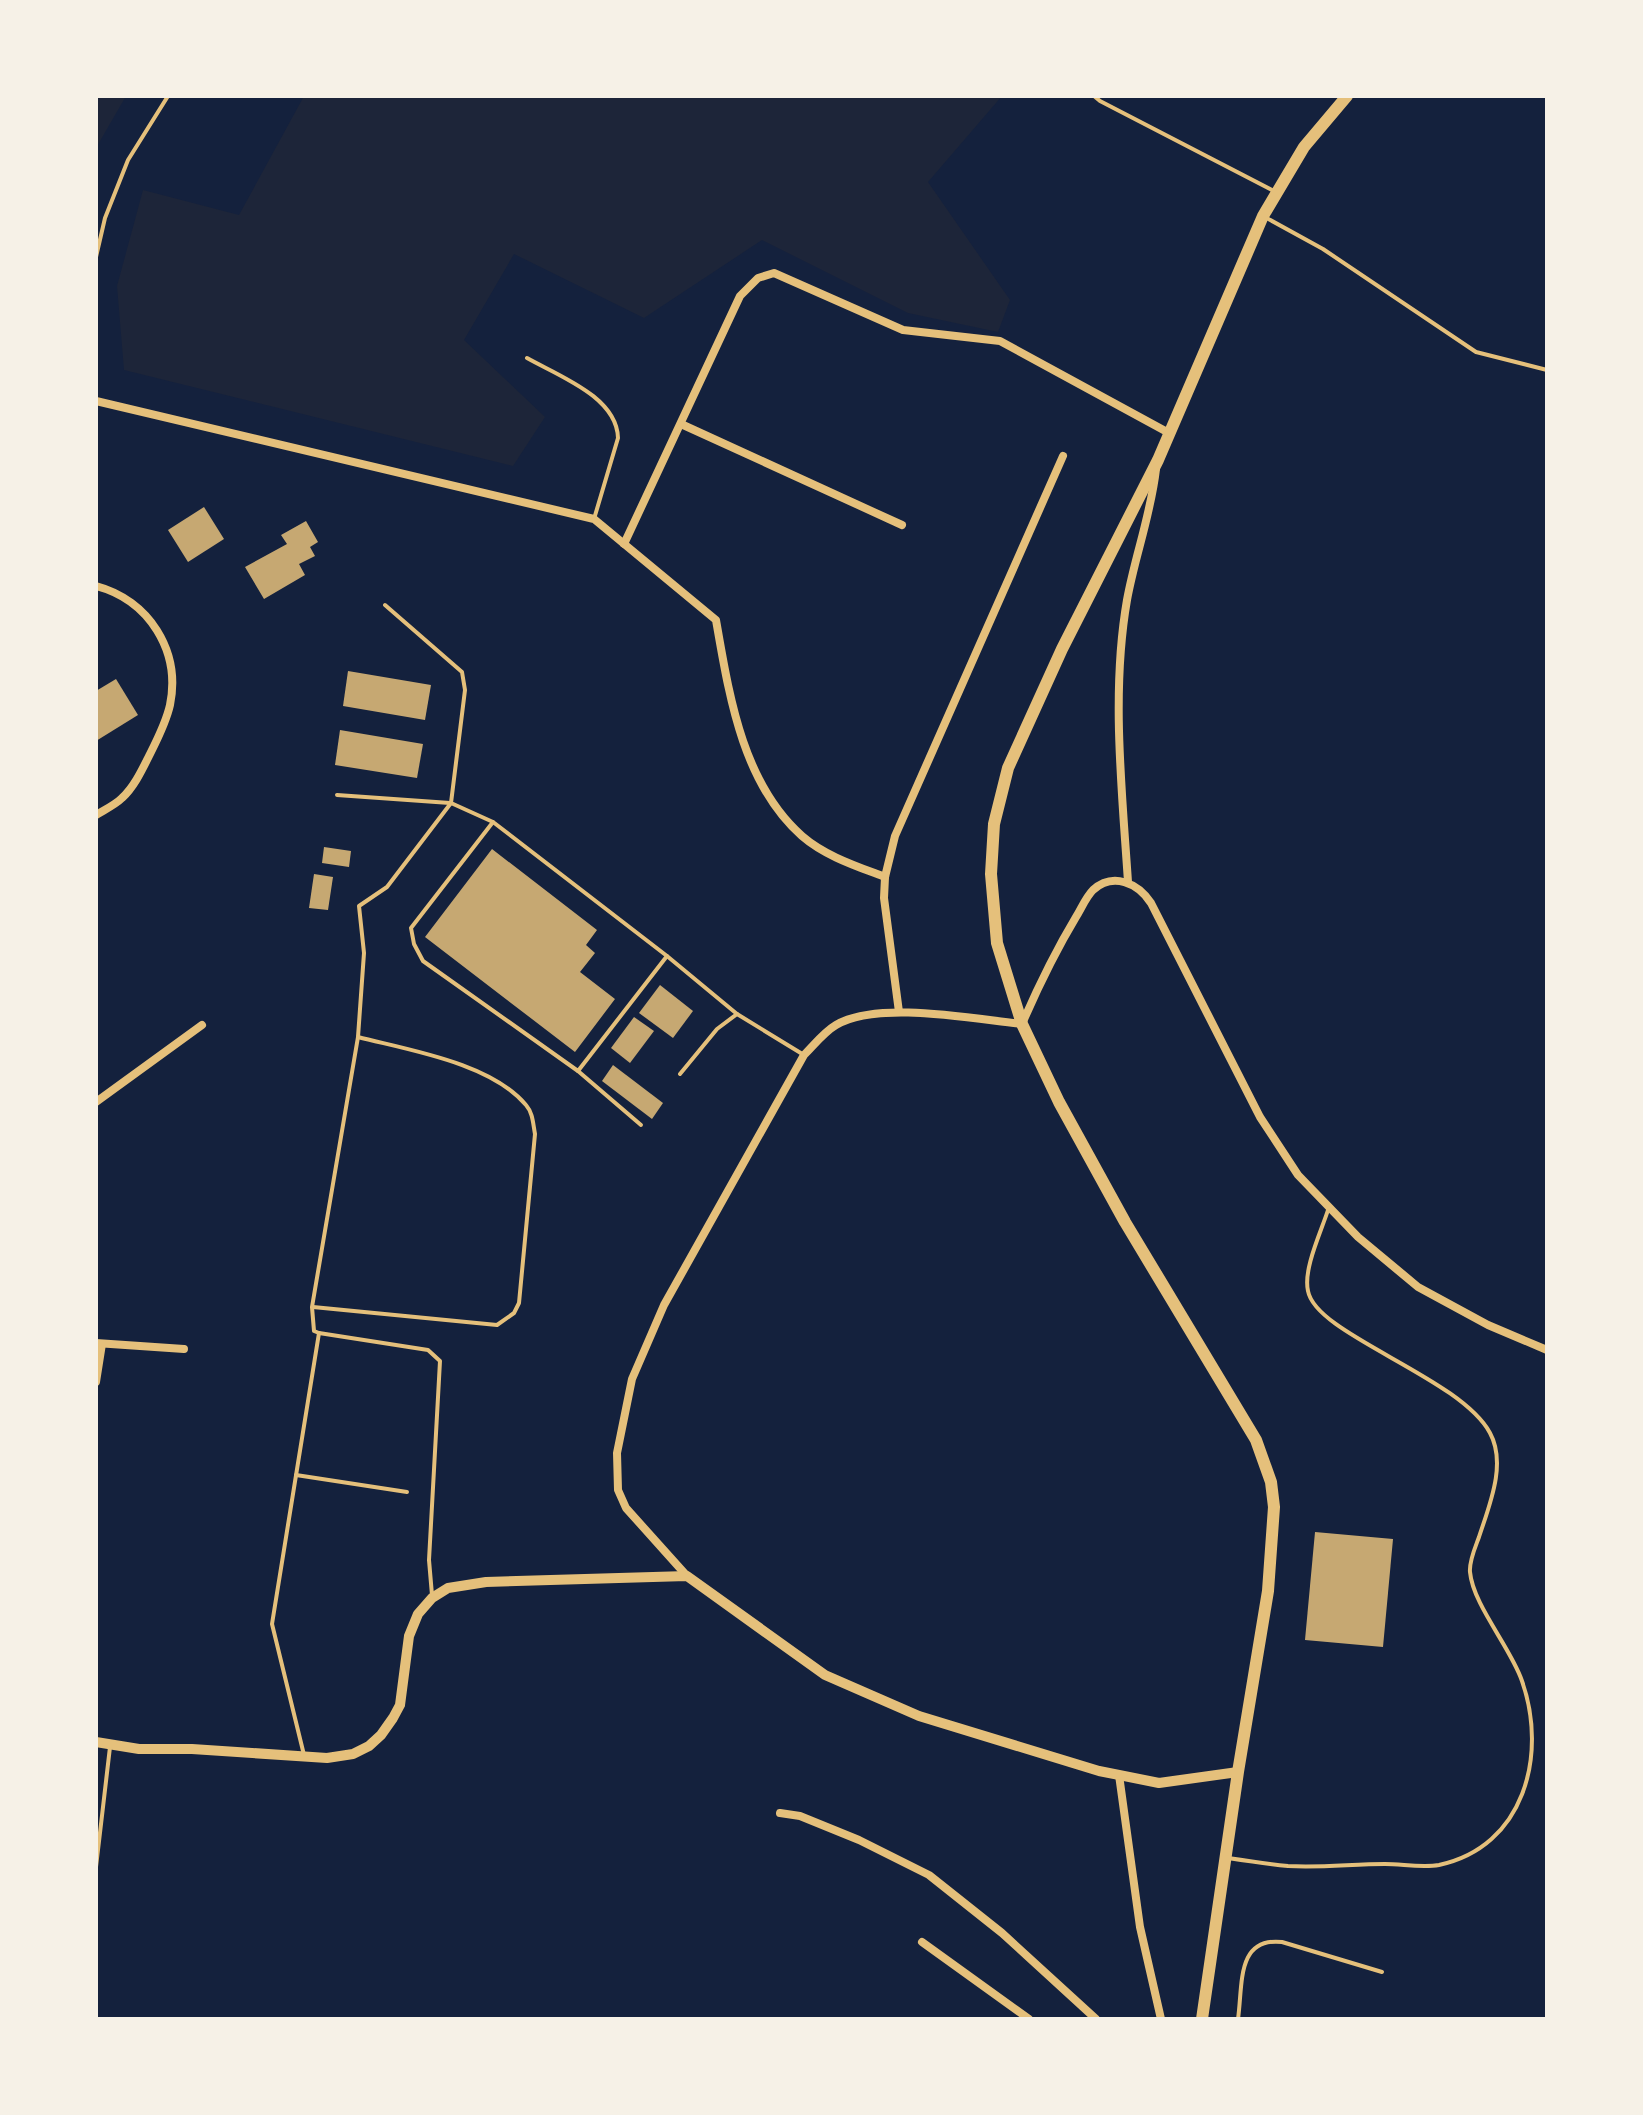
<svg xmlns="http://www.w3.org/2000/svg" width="1643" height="2115" font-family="Ubuntu,sans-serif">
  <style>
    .green { fill: #1d2539 }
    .building { fill: #c6a872 }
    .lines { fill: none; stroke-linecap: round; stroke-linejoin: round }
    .service { stroke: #e5c07b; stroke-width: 4 }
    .minor { stroke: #e5c07b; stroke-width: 8 }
    .tertiary { stroke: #e5c07b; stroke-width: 10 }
    .secondary { stroke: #e5c07b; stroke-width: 12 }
  </style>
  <rect width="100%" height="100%" fill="#14213d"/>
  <!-- green -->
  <g class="green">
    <path d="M96 96H126L96 148Z"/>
    <path d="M304 96H1002L928 182 1010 300 998 332 908 313 762 240 644 318 514 254 464 340 545 417 513 466 124 370 117 286 143 190 239 215Z"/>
  </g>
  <!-- building -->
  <g class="building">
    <path d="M204 507 224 539 188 562 168 530Z"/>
    <path d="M306 521 318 542 310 547 315 556 299 564 305 575 264 599 245 567 287 544 281 535Z"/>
    <path d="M348 671 431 685 425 720 343 706Z"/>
    <path d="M116 679 138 715 96 741V691Z"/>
    <path d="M340 730 423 744 417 778 335 765Z"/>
    <path d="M324 847 351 851 349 867 322 863Z"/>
    <path d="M492 849 597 930 586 945 595 953 580 972 615 999 575 1052 425 937Z"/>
    <path d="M314 874 333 877 328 910 309 908Z"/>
    <path d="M660 985 693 1011 673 1038 639 1013Z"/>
    <path d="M634 1017 654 1031 630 1063 611 1048Z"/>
    <path d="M613 1065 663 1103 652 1119 602 1081Z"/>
    <path d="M1315 1532 1393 1539 1383 1647 1305 1640Z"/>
  </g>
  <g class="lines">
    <!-- service -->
    <g class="service">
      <path d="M1094 96 1100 101 1274 191"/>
      <path d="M1263 216 1323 249 1476 352 1547 370"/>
      <path d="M96 257 105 218 128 160 168 96"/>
      <path d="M527 358C559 376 617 397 618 438L594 519"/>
      <path d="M385 605 462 672 465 690 451 803 493 822 667 956 737 1014 804 1055"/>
      <path d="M337 795 450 803"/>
      <path d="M493 822 411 928 414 944 423 961 578 1071 667 956"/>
      <path d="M578 1071 641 1125"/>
      <path d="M680 1074 717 1029 737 1014"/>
      <path d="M313 1307 497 1325 514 1313 519 1303 535 1134C533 1124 533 1113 526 1105 491 1063 409 1050 358 1037"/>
      <path d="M296 1475 407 1492"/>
      <path d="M432 1595 429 1560 440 1361 428 1350 319 1333 314 1331 312 1307 358 1037 364 953 359 906 387 887 451 803"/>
      <path d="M304 1755 272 1624 319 1333"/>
      <path d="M1228 1858C1248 1861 1268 1864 1288 1866 1320 1868 1353 1864 1385 1864 1402 1864 1422 1868 1439 1865 1524 1847 1548 1755 1522 1681 1511 1648 1473 1605 1470 1572 1469 1561 1475 1548 1479 1537 1489 1506 1507 1464 1490 1433 1460 1377 1316 1335 1308 1291 1303 1269 1321 1232 1328 1210"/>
      <path d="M96 1867 110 1747"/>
      <path d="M1238 2019C1243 1985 1236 1937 1282 1942L1382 1972"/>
    </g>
    <!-- minor -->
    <g class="minor">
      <path d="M96 401 594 519 716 620C729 694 742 783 802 836 825 856 856 866 885 877"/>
      <path d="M681 424 902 525"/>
      <path d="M624 544 740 296 758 278 774 273 903 330 1000 341 1169 433"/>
      <path d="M96 586C149 600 181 651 170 705 166 723 157 740 149 756 142 770 134 787 122 798 115 805 104 810 96 815"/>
      <path d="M1128 882C1122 790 1111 692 1127 600 1135 556 1151 514 1156 469"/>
      <path d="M899 1012 884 898 885 877 895 836 1063 456"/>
      <path d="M96 1102 202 1025"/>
      <path d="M96 1343 184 1349"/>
      <path d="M96 1382 102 1344"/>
      <path d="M687 1576 626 1508 618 1490 617 1453 632 1379 664 1305 804 1055C814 1045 824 1032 836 1025 877 1000 974 1019 1022 1024 1038 987 1055 952 1076 917 1081 909 1086 897 1093 890 1113 872 1138 883 1151 903L1260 1117 1298 1175 1358 1237 1418 1287 1488 1325 1547 1350"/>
      <path d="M1119 1775 1140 1927 1161 2019"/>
      <path d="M780 1813 800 1816 859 1840 929 1875 1002 1933 1096 2019"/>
      <path d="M922 1942 1029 2019"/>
    </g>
    <!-- tertiary -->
    <path class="tertiary" d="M96 1742 139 1749H192L327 1758 353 1754 369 1746 381 1735 393 1718 400 1705 409 1636 418 1614 432 1598 448 1588 486 1582 687 1576 825 1675 919 1716 1099 1771 1159 1783 1238 1772"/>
    <!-- secondary -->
    <path class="secondary" d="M1202 2019 1238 1772 1268 1591 1274 1507 1271 1482 1256 1440 1125 1222 1059 1102 1022 1024 997 943 991 874 994 824 1008 768 1062 649 1158 460 1263 216 1304 147 1347 96"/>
  </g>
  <!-- border -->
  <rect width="1643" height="2115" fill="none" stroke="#f6f1e7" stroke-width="196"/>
</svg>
